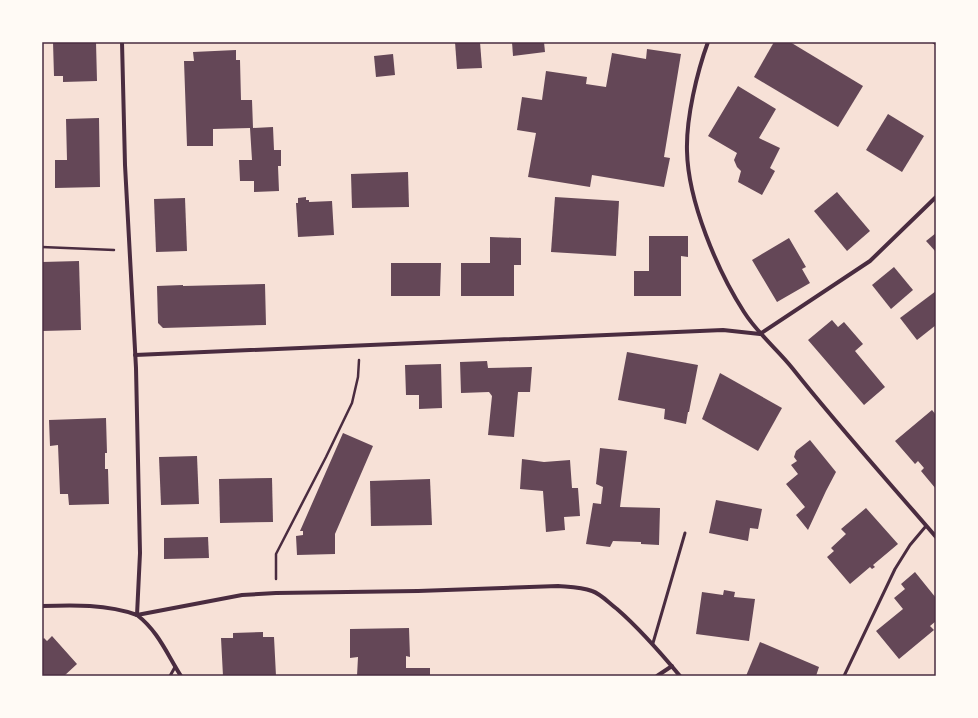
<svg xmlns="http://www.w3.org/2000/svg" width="978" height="718" font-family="'Playfair Display',serif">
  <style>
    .building { fill: #644757 }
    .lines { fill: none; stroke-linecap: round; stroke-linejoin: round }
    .path { stroke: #4a2c40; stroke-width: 2.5 }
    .service { stroke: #4a2c40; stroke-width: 3 }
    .minor { stroke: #4a2c40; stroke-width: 4 }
    .neatline { fill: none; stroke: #4a2c40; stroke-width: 1.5 }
  </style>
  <rect width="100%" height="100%" fill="#f7e1d7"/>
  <!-- building -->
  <g class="building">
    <path d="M53 42H96L97 81 63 82V76H54Z"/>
    <path d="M455 42H480L482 68 457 69Z"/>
    <path d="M512 42H544L545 52 513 56Z"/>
    <path d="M774 42H790L863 86 838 127 754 77Z"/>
    <path d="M647 49 681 54 664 157 670 158 664 187 592 175 590 187 528 177 536 133 517 130 522 97 542 100 546 71 587 77 586 84 606 87 612 53 646 59Z"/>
    <path d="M236 50V60H240L241 100H252L253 128 273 127 274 150H281V166H278L279 191 254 192V181H240L239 160H252L250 128 213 129V146H187L184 61H194L193 52Z"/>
    <path d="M393 54 395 75 376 77 374 56Z"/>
    <path d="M738 86 776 109 759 138 780 148 770 168 775 171 762 195 738 182 741 171 737 167 734 160 737 153 708 136Z"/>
    <path d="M888 114 924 136 902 172 866 150Z"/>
    <path d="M99 118 100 187 55 188V160H67L66 119Z"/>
    <path d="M408 172 409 207 352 208 351 174Z"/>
    <path d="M837 192 870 231 847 251 814 211Z"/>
    <path d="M306 197V200H309V202L332 201 334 235 298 237 296 203H298V198Z"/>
    <path d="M555 197 619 201 616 256 551 252Z"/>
    <path d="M185 198 187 251 156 252 154 199Z"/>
    <path d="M936 233V252L926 241Z"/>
    <path d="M649 236H688V257L681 256V296H634V271H649Z"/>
    <path d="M490 237 521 238V265H514V296H461V263H490Z"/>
    <path d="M789 238 806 267 802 269 810 283 777 302 752 260Z"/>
    <path d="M79 261 81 330 42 331V262Z"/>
    <path d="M391 263H441L440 296H391Z"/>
    <path d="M894 267 913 290 891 309 872 285Z"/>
    <path d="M265 284 266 325 163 328 158 323 157 286 183 285V286Z"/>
    <path d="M936 291V325L917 340 900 318Z"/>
    <path d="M832 320 838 327 844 322 863 344 855 351 885 387 864 405 808 340Z"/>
    <path d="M627 352 698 365 689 412H688L686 424 664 419 665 409 618 400Z"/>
    <path d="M487 361 488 368 532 367 530 392H518L514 437 488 435 492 396 489 392 461 393 460 362Z"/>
    <path d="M441 364 442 408 419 409V395H406L405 365Z"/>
    <path d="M720 373 782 408 758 451 702 419Z"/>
    <path d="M932 410 936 415V489L921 471 924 468 918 461 915 464 895 441Z"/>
    <path d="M106 418 107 453H105V469H108L109 504 69 505 68 494H60L58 445 50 446 49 420Z"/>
    <path d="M343 433 373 446 335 534V554L297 555 296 536 303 535V531H300Z"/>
    <path d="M810 440 836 472 826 491 808 530 796 515 805 507 786 484 798 474 791 465 797 461 794 457 796 451Z"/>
    <path d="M600 448 627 451 620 507 660 508 659 545 641 544V542L613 541 610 547 586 544 593 503 601 504 603 487 596 484Z"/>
    <path d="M197 456 199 504 161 505 159 457Z"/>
    <path d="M522 459 544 462 570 460 572 488H578L580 516 564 517 565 530 546 532 543 491 520 489Z"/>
    <path d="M272 478 273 522 220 523 219 479Z"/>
    <path d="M430 479 432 525 371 526 370 481Z"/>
    <path d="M716 500 762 509 758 529 750 528 748 541 709 533Z"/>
    <path d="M866 508 898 544 873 565 875 567 872 569 870 567 850 584 827 557 834 551 831 548 846 534 841 529Z"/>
    <path d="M208 537 209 558 164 559V538Z"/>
    <path d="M915 572 936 598V621L930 626 934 630 899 659 876 631 903 609 894 598 905 589 901 584Z"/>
    <path d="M724 590 735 592 734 597 755 599 749 641 696 634 702 592 723 595Z"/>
    <path d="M409 628 410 657 406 656V668H430V676H357L358 657 350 658V629Z"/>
    <path d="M263 632V637H274L276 676H223L221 638H233V633Z"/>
    <path d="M52 636 77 664 64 676H42V640L44 638 47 641Z"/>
    <path d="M760 642 819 667 816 676H746Z"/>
  </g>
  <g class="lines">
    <!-- path -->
    <g class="path">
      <path d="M933 42 936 44"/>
      <path d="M42 247 114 250"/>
      <path d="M276 579V554L326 457 352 403 358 377 359 360"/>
    </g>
    <!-- service -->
    <g class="service">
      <path d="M653 643 685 533"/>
      <path d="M170 676 175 667"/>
      <path d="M844 676 895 569 910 545 926 526"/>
    </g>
    <!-- minor -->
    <g class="minor">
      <path d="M122 42 125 165 136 368 140 553 137 615"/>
      <path d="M708 42C697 72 686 118 687 151 688 201 717 270 744 312 758 334 777 349 793 369 839 427 888 481 936 537"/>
      <path d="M135 355 723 330 760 334 870 261 936 197"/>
      <path d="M42 606C73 605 107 604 137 615L242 595 276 593 418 591 558 586C569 587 581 587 592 591 601 594 609 603 617 609 640 629 660 652 680 676"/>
      <path d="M137 615C158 631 167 654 181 676"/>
      <path d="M657 676 672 666"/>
    </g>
  </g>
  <!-- border -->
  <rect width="978" height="718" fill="none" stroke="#fffaf5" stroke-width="86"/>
  <rect x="43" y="43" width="892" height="632" class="neatline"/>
</svg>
